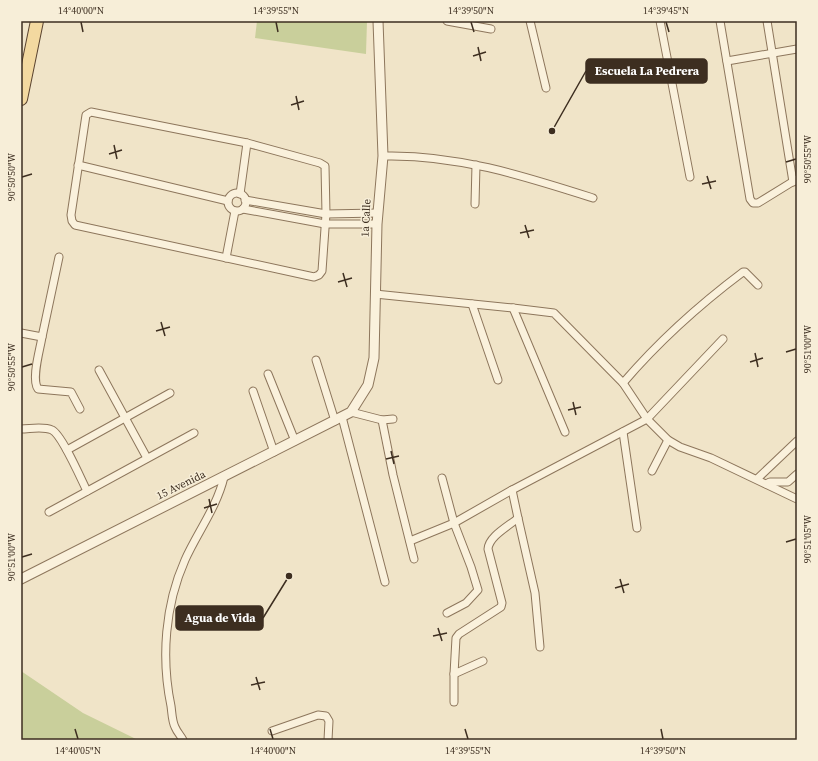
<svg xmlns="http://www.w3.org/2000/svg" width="818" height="761" font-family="'Source Serif 4',serif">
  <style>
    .green { fill: #c9cf9b }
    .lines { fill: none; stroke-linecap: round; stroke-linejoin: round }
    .minor-casing { stroke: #8d765c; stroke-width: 9 }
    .tertiary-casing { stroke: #8d765c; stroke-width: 11 }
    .primary-casing { stroke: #5b4430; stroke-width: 14 }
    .minor { stroke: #faf1dc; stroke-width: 7 }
    .tertiary { stroke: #faf1dc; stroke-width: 9 }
    .primary { stroke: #f3d9a0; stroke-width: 12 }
    .ticks { fill: none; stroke: #3d2e20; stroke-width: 1.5 }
    .labels { text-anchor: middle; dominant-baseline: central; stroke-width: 3; stroke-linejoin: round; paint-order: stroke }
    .street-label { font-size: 11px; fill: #3d2e20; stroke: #f7eed8 }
    .leader { fill: none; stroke: #3d2e20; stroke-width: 1.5 }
    .callout-dot { fill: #3d2e20; stroke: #f7eed8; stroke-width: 1.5 }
    .callout { fill: #3d2e20; stroke: #3d2e20; stroke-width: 1.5 }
    .callout-label { font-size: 12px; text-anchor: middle; font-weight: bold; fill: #fff }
    .neatline { fill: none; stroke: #3d2e20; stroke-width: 1.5 }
    .ticks-label { font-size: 10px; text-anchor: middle; fill: #3d2e20 }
  </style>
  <rect width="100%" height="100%" fill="#f0e4c8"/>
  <!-- green -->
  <g class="green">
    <path d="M257 21H367L366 54 255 38Z"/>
    <path d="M21 671 83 713 138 740H21Z"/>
  </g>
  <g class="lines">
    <!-- minor casing -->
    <g class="minor-casing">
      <g id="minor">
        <path d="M447 21 491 29"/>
        <path d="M530 21 546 88"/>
        <path d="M660 21 690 177"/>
        <path d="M720 21 750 199 753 203H758L797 179"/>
        <path d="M767 21 793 182"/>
        <path d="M727 61 797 49"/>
        <path d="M91 112 247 143 320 163 325 166 326 214 322 271 319 275 314 277 75 225 72 221 71 215 86 115Z"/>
        <path d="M383 156C456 154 524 176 593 198"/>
        <path d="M78 165 228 201"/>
        <circle cx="237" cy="202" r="9"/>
        <path d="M240 194 247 143"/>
        <path d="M245 200 326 214 378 213"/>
        <path d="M475 204 476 165"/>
        <path d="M243 209 325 224H377"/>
        <path d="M226 258 235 211"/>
        <path d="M375 294 513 308 554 313 623 383 647 419 668 440 680 447 711 458 797 499"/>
        <path d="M472 304 498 380"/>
        <path d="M513 308 565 432"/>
        <path d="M21 333 42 337 59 257"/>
        <path d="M42 337C40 350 31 379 38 389L71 392 80 409"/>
        <path d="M316 360 335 421"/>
        <path d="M99 370 147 458"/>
        <path d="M268 374 295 441"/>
        <path d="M623 383C659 341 699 305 743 272H745L758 285"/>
        <path d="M253 391 274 452"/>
        <path d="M351 412 382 420 393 419"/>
        <path d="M342 417 385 582"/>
        <path d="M382 420 393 475 414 559"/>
        <path d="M21 429C30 429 43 426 52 430 62 435 81 479 87 491"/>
        <path d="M623 432 637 528"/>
        <path d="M67 450 170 393"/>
        <path d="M652 471 668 440"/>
        <path d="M442 478 454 523 471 567 478 590 466 603 447 613"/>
        <path d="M757 479 797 441"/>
        <path d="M766 484 770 482H788L797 474"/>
        <path d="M49 512 194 433"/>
        <path d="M518 518 535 593 540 647"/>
        <path d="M410 541 454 523 512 490 647 419 723 339"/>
        <path d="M483 661 454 674 456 638 459 634 501 607 502 603 488 549C489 536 509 526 518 518L512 490"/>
        <path d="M454 674V702"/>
        <path d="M272 731 318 715 326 716 329 721 328 740"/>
        <path d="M183 740C181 736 177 732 175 727 172 721 172 713 171 706 161 658 165 605 185 560 197 533 217 507 224 477"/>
      </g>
    </g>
    <!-- tertiary casing -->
    <g class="tertiary-casing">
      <path id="tertiary" d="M21 579 351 412 368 385 374 358 377 224 383 156 378 21"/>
    </g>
    <!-- primary casing -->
    <g class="primary-casing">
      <path id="primary" d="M21 99 37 21"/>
    </g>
    <!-- minor -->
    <use href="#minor" class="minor"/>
    <!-- tertiary -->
    <use href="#tertiary" class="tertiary"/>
    <!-- primary -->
    <use href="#primary" class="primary"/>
  </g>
  <!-- ticks -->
  <path class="ticks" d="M81 22 83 32M276 22 278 32M471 22 474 32M666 22 669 32M478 47 481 61M473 56 486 52M296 96 299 110M291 105 304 101M114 145 117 159M109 154 122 150M786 162 796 159M707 176 711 189M22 177 32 174M702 184 716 181M525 225 529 238M520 233 534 230M343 273 347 287M338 282 352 278M161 322 165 336M156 331 170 327M786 352 796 349M755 353 758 367M750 362 763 358M22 367 32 364M573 402 576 415M568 410 581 407M391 451 394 464M386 459 399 456M209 499 212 513M204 508 217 504M786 542 796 539M22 557 32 554M620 579 624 593M615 588 629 584M438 628 442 641M433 636 447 633M256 677 260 690M251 685 265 682M75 729 78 739M270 729 273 739M465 729 468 739M661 729 663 739"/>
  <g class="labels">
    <!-- street labels -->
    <g class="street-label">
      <text transform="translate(366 218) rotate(-87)">1a Calle</text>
      <text transform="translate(181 485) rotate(-26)">15 Avenida</text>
    </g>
  </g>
  <!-- callouts -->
  <path class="leader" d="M552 131L586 71M289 576L263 618"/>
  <g class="callout-dot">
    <circle cx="552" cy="131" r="4"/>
    <circle cx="289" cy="576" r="4"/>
  </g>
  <g class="callout">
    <rect x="586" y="59" width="121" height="24" rx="4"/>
    <rect x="176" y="606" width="87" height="24" rx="4"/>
  </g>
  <g class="callout-label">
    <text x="647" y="75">Escuela La Pedrera</text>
    <text x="220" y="622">Agua de Vida</text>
  </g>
  <!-- border -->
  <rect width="818" height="761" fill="none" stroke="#f7eed8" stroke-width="44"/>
  <rect x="22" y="22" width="774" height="717" class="neatline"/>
  <g class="ticks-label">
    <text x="81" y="14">14°40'00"N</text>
    <text x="276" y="14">14°39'55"N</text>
    <text x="471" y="14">14°39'50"N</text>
    <text x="666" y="14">14°39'45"N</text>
    <text transform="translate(807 159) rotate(-90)" y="4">90°50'55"W</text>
    <text transform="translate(11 177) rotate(-90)" y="4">90°50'50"W</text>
    <text transform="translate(807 349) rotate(-90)" y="4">90°51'00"W</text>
    <text transform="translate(11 367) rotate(-90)" y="4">90°50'55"W</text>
    <text transform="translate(807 539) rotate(-90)" y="4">90°51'05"W</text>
    <text transform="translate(11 557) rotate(-90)" y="4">90°51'00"W</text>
    <text x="78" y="754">14°40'05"N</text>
    <text x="273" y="754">14°40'00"N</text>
    <text x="468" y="754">14°39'55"N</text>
    <text x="663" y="754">14°39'50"N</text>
  </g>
</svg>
